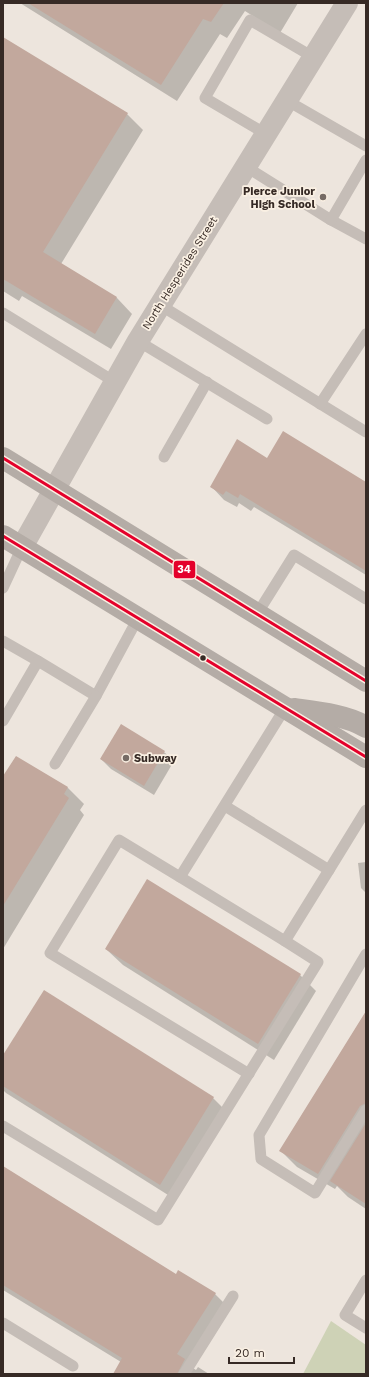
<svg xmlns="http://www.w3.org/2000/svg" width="369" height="1377" font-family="'Work Sans',sans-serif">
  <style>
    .green { fill: #ced2b6 }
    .shadow { fill: #0003 }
    .building { fill: #c2a89d }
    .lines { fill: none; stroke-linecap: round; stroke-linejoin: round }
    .service { stroke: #c5bdb7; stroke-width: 11 }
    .tertiary { stroke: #c5bdb7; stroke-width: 22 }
    .primary { stroke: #b4aca6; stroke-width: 22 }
    .bus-1-casing { stroke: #faf0e3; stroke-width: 6 }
    .bus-1 { stroke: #e4002b; stroke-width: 3 }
    .poi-dot { fill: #766b65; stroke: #faf0e3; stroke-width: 1.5 }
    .bus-dot { fill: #362a25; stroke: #faf0e3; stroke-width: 1.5 }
    .labels { text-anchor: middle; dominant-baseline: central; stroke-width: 3.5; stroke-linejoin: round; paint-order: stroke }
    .poi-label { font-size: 11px; font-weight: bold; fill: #362a25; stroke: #faf0e3; text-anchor: end }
    .street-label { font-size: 11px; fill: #362a25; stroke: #faf0e3 }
    .line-badge { stroke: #faf0e3; stroke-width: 1.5 }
    .badge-label { font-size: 11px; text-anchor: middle; font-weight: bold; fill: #fff }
  </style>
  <rect width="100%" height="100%" fill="#ede5dd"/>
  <!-- green -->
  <path class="green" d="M331 1321 366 1345V1374H303Z"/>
  <!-- shadow -->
  <g class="shadow">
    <path d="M20 3H298L280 33 245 11 227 38 220 34 177 101Z"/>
    <path d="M3 38 127 114 143 130 61 264 117 298 132 314 111 349 22 296 19 301 3 291Z"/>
    <path d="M267 459 366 483V575L254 507 251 511 239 503 237 507 224 500 211 486Z"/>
    <path d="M164 752 174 761 154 795 111 769 101 759Z"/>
    <path d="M16 757 68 788 84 804 80 810 84 815 3 949V778Z"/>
    <path d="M366 862V893L361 888 358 863Z"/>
    <path d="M106 949 300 975 316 991 274 1060 123 965Z"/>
    <path d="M366 1012V1209L348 1197 337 1186 335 1189 297 1167 281 1151Z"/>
    <path d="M3 1057 213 1098 229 1114 176 1200 6 1093 3 1090Z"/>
    <path d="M3 1167 176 1275 215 1294 230 1309 193 1368 196 1370 198 1367 209 1374H114L121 1362 3 1290Z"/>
  </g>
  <!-- building -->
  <g class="building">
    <path d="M28 3H224L211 22 203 19 161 85Z"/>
    <path d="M3 37 128 113 43 252 117 297 95 334 3 279Z"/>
    <path d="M283 431 366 482V571L240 494 238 498 226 491 223 495 210 487 237 439 267 458Z"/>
    <path d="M121 724 165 751 144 786 100 759Z"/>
    <path d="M16 756 68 787 64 794 69 798 3 906V776Z"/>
    <path d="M147 879 301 974 258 1044 105 949Z"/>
    <path d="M44 990 214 1097 160 1185 3 1086V1055Z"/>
    <path d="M366 1011V1103L360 1106 318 1174 279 1151Z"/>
    <path d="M366 1123V1204L330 1181Z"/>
    <path d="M3 1166 176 1274 178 1270 216 1293 177 1354 185 1359 177 1374H113L122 1358 3 1285Z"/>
  </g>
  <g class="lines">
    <!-- service -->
    <g class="service">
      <path d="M286 100 366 146"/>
      <path d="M266 134 205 98 250 20 313 57"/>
      <path d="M245 166 331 220 366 239"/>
      <path d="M331 220 366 160"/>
      <path d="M160 305 366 432"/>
      <path d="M3 313 115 382"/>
      <path d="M138 341 267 419"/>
      <path d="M320 404 366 334"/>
      <path d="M164 457 207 382"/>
      <path d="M3 588 22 547"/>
      <path d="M257 614 294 555 366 599"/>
      <path d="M3 641 38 661"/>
      <path d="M3 721 38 661 96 696 138 618"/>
      <path d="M55 764 96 696"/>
      <path d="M225 806 329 870 366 810"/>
      <path d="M180 877 285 941"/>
      <path d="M366 954 259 1135 261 1159 315 1193 366 1110"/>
      <path d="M249 1074 50 953 119 840 180 877 285 708"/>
      <path d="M3 1126 158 1220 318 962 285 941 329 870"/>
      <path d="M366 1280 345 1315 366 1328"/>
      <path d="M3 1323 73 1366"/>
      <path d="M184 1374 233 1296"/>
    </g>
    <!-- tertiary -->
    <path class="tertiary" d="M22 547 138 341 347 3"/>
    <!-- primary -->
    <g class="primary">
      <path d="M3 458 366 681"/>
      <path d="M3 536 366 757"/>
      <path d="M294 709C316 712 347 715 366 727"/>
    </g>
    <!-- bus-1 casing -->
    <g class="bus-1-casing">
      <g id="bus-1">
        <path d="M3 458 366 681"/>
        <path d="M3 536 366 757"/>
      </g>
    </g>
    <!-- bus-1 -->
    <use href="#bus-1" class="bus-1"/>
  </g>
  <!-- markers -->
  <g class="poi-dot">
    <circle cx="323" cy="197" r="4"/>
    <circle cx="126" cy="758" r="4"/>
  </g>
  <circle class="bus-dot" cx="203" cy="658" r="3.5"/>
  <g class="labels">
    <!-- poi labels -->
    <g class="poi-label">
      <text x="315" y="191">Pierce Junior<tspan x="315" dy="13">High School</tspan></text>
      <text x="134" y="758" text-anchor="start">Subway</text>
    </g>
    <!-- street labels -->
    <g class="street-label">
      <text transform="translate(180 273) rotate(-58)">North Hesperides Street</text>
    </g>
  </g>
  <rect class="line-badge" x="173" y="560" width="23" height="19" rx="4" fill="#e4002b"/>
  <g class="badge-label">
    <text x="184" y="573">34</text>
  </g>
  <!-- border -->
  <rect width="369" height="1377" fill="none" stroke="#362a25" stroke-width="8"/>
  <!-- scale -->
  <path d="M229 1357v6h65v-6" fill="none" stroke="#362a25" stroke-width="2"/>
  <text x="235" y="1357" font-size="12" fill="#362a25" stroke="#faf0e3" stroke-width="3" paint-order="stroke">20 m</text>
</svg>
